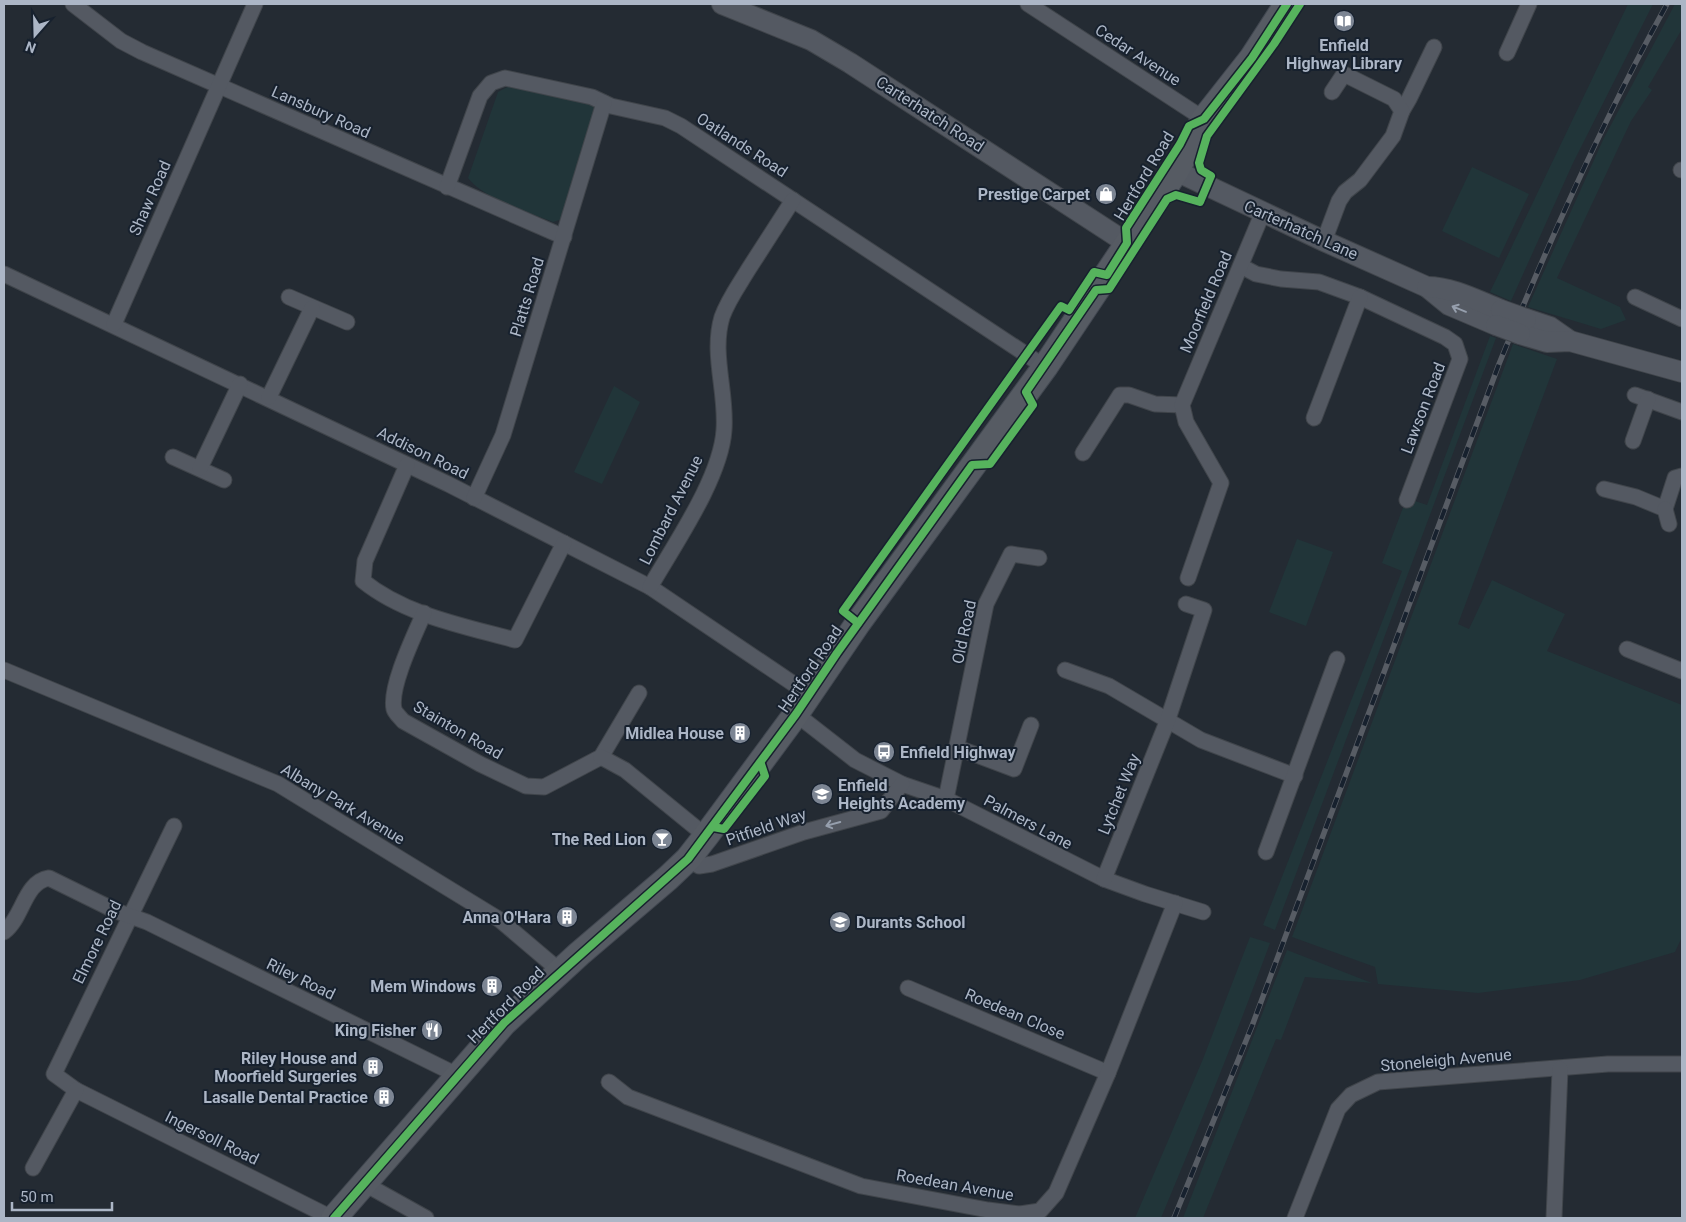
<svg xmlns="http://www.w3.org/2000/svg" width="1686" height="1222" font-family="Roboto,sans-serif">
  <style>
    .green { fill: #213539 }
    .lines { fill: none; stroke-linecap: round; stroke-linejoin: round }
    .minor-casing { stroke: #40454b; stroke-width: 17 }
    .tertiary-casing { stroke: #40454b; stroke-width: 22 }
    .primary-casing { stroke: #414750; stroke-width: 27 }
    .minor { stroke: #545962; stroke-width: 15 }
    .tertiary { stroke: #545962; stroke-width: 20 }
    .primary { stroke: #565b63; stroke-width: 25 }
    .rail-casing { stroke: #575c64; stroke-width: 5.5 }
    .rail { stroke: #17212e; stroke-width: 4; stroke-dasharray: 11; stroke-linecap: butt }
    .tertiary-bridge-casing { stroke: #40454b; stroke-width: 22; stroke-linecap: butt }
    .tertiary-bridge { stroke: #545962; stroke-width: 20 }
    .cycleway-casing { stroke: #17212e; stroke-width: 11 }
    .cycleway { stroke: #56b35d; stroke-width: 8 }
    .oneway { stroke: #969fad }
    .labels { text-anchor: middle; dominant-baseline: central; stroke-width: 4; stroke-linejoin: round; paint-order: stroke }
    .poi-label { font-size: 16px; font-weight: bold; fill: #acb6c6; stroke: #17212e; text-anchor: end }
    .street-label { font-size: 16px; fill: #acb6c6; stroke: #17212e }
  </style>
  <rect width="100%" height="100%" fill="#242b33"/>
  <!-- green -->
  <g class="green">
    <path d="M1628 4H1653L1573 163 1511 301 1490 292Z"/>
    <path d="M1675 4H1682V29L1648 87 1652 90 1631 121 1557 278 1620 307 1626 320 1601 329 1528 307 1603 140Z"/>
    <path d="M509 86 593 104 598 110 565 218 553 222C528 212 484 199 468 178L498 92Z"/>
    <path d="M1472 167 1529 194 1499 258 1442 231Z"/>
    <path d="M1490 336 1496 338 1275 930 1263 925 1402 571 1382 563 1404 505 1412 500 1427 505Z"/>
    <path d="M1513 344 1557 359 1458 624 1469 629 1492 580 1565 614 1547 651 1682 705V937L1675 952 1580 980 1478 993 1378 984 1375 967 1292 937Z"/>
    <path d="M614 386 640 402 602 484 574 472Z"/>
    <path d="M1297 539 1333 552 1306 626 1269 612Z"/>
    <path d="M1250 937 1270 943C1236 1036 1199 1127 1161 1218H1135L1203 1059Z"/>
    <path d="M1287 950 1372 983 1305 977 1281 1040 1276 1039 1203 1218H1183Z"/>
  </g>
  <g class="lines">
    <!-- minor casing -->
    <g class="minor-casing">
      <g id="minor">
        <path d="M73 4 121 41 142 52 564 237"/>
        <path d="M1028 4 1204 119"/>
        <path d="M1507 53 1529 4"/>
        <path d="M1402 111 1409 99 1434 47"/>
        <path d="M1681 170H1682"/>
        <path d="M447 187 480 96 491 83 505 78 592 97 611 106 665 118 681 126 1045 367"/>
        <path d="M1324 241 1339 201 1345 192 1360 180 1393 136 1402 111 1394 99 1344 74 1332 92"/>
        <path d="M1241 266 1256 274 1281 279 1319 282 1360 297 1445 337 1455 344 1460 359 1407 500"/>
        <path d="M4 274 448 484 650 587 810 695"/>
        <path d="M289 297 347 322"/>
        <path d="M1635 297 1682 319"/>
        <path d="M114 324 255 4"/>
        <path d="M1635 395 1682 412"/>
        <path d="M269 397 312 308"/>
        <path d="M1314 418 1360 297"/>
        <path d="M1633 441 1648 399"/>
        <path d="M1083 453 1120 395H1129L1155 404 1182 405"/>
        <path d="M173 457 224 480"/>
        <path d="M407 465 365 561 363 581C405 615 464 626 515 640L564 543"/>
        <path d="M200 468 240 384"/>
        <path d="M1604 489 1636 497 1665 509 1675 478 1682 476"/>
        <path d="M474 498 503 435 604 103"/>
        <path d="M1665 509 1669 524"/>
        <path d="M1188 578 1221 483 1186 422 1182 405 1263 212"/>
        <path d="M650 587C674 545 721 478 724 430 727 392 711 354 722 317 728 300 739 285 748 270 763 247 778 223 793 200"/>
        <path d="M424 613C415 634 389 687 394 709 395 713 400 717 403 721L480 764 526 786 544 787 601 757 639 693"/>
        <path d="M1627 649 1682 671"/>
        <path d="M4 670 278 784 500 920 560 971"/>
        <path d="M1065 670 1109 686 1201 740 1295 776"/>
        <path d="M796 714 855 760 902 784 946 799 1104 879 1145 894 1203 912"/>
        <path d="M958 748 1014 769 1031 725"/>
        <path d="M601 757 625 770 706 836"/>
        <path d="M946 799 986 604 1011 554 1039 558"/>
        <path d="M174 826 54 1074 76 1090 332 1218"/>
        <path d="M1266 852 1337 659"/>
        <path d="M688 859 699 866 712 864 804 832 881 811 902 784"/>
        <path d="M1104 879 1167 722 1204 610 1186 604"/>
        <path d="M4 932C23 918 24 882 49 878L116 911 147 922 457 1075"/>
        <path d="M908 988 1108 1073"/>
        <path d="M609 1082 628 1097 861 1186 988 1210 1020 1214 1040 1211 1056 1193 1108 1073 1175 903"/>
        <path d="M33 1168 76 1090"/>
        <path d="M365 1184 426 1218"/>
        <path d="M1295 1218 1338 1109 1351 1095 1378 1082 1608 1064H1682"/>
        <path d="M1554 1218 1560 1069"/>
      </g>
    </g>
    <!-- tertiary casing -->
    <g class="tertiary-casing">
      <g id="tertiary">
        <path d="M722 4 811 40 850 63 1127 243"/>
        <path d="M1176 171 1324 241 1427 287 1449 305 1496 325"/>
        <path d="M1427 287C1453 287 1478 301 1501 310"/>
        <path d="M1526 319 1550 327 1570 341"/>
        <path d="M1520 334 1547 342 1570 341 1682 372"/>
      </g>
    </g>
    <!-- primary casing -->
    <g class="primary-casing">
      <path id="primary" d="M334 1218 504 1023 579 954 668 878 688 859 706 836 796 714 858 623 1045 367 1176 171 1204 119 1252 58 1287 4"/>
    </g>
    <!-- minor -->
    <use href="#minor" class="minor"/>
    <!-- tertiary -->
    <use href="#tertiary" class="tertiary"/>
    <!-- primary -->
    <use href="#primary" class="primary"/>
    <!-- rail casing -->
    <g class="rail-casing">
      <path id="rail" d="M1174 1218 1252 1026 1499 364C1549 241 1603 120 1667 4"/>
    </g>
    <!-- rail -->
    <use href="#rail" class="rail"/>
    <!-- tertiary-bridge casing -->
    <g class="tertiary-bridge-casing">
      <g id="tertiary-bridge">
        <path d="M1501 310 1526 319"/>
        <path d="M1496 325 1520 334"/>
      </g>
    </g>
    <!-- tertiary-bridge -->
    <use href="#tertiary-bridge" class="tertiary-bridge"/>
    <!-- cycleway casing -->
    <g class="cycleway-casing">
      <g id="cycleway">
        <path d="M858 623 843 611 1061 306 1069 310 1094 272 1107 275 1127 243 1126 228 1180 144 1189 126 1204 119 1252 58 1287 4"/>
        <path d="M713 827 724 829 765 776 761 764"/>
        <path d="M334 1218 504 1023 688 859 796 714 837 653 972 465 990 464 1033 405 1026 392 1096 290 1109 289 1167 199 1176 195 1200 202 1211 176 1201 170 1199 163 1207 136 1274 44 1300 4"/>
      </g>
    </g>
    <!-- cycleway -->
    <use href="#cycleway" class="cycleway"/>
  </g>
  <!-- one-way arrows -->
  <defs><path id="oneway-shaft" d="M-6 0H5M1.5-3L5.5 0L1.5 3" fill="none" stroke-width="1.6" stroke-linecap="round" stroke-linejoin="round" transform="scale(1.25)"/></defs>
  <g class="oneway">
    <use href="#oneway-shaft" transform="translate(1459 309) rotate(-158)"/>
    <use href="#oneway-shaft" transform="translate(833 824) rotate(165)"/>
  </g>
  <!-- icons -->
  <defs>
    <g id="library-disc" transform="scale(1.125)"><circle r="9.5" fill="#7c8593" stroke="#17212e"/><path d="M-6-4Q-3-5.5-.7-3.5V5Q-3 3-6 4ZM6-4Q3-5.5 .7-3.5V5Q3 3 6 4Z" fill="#fff"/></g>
    <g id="shop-disc" transform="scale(1.125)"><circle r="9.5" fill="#7c8593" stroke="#17212e"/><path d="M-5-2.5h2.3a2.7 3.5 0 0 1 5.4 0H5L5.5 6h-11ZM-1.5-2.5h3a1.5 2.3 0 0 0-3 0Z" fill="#fff"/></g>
    <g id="building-disc" transform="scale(1.125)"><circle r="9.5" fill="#7c8593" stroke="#17212e"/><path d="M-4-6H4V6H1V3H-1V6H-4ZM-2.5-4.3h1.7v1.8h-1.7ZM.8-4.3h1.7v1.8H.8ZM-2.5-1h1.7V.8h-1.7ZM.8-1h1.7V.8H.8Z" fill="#fff"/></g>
    <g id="bus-disc" transform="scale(1.125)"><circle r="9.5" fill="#7c8593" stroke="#17212e"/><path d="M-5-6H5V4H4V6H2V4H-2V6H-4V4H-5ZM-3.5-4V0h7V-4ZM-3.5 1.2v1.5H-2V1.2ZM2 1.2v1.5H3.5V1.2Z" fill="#fff"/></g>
    <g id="school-disc" transform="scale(1.125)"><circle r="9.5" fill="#7c8593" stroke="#17212e"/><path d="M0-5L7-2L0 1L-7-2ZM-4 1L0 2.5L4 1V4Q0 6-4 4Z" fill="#fff"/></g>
    <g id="bar-disc" transform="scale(1.125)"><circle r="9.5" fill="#7c8593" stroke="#17212e"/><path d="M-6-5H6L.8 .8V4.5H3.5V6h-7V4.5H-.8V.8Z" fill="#fff"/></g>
    <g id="restaurant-disc" transform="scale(1.125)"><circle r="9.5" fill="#7c8593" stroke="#17212e"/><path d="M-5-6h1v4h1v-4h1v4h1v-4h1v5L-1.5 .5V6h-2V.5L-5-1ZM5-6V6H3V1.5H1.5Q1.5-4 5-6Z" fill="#fff"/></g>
  </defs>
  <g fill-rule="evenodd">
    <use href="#library-disc" x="1344" y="21"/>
    <use href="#shop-disc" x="1106" y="194"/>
    <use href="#building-disc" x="740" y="733"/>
    <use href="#bus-disc" x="884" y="752"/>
    <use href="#school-disc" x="822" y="794"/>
    <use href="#bar-disc" x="662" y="839"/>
    <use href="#building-disc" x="567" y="917"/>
    <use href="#school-disc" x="840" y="922"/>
    <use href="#building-disc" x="492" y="986"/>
    <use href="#restaurant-disc" x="432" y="1030"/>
    <use href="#building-disc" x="373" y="1067"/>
    <use href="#building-disc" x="384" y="1097"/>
  </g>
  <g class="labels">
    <!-- poi labels -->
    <g class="poi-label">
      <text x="1344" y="45" text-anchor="middle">Enfield<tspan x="1344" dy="18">Highway Library</tspan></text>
      <text x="1090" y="194">Prestige Carpet</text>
      <text x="724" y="733">Midlea House</text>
      <text x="900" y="752" text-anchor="start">Enfield Highway</text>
      <text x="838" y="785" text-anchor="start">Enfield<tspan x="838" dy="18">Heights Academy</tspan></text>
      <text x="646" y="839">The Red Lion</text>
      <text x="551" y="917">Anna O'Hara</text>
      <text x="856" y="922" text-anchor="start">Durants School</text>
      <text x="476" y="986">Mem Windows</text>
      <text x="416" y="1030">King Fisher</text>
      <text x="357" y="1058">Riley House and<tspan x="357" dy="18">Moorfield Surgeries</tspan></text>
      <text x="368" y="1097">Lasalle Dental Practice</text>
    </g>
    <!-- street labels -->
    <g class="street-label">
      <text transform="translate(1138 55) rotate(33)">Cedar Avenue</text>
      <text transform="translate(321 112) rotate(24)">Lansbury Road</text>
      <text transform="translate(930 114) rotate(33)">Carterhatch Road</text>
      <text transform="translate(742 145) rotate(33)">Oatlands Road</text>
      <text transform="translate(1144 176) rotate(-59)">Hertford Road</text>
      <text transform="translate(150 198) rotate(-66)">Shaw Road</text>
      <text transform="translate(1301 230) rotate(24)">Carterhatch Lane</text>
      <text transform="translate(527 297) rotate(-73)">Platts Road</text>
      <text transform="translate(1206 302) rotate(-67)">Moorfield Road</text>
      <text transform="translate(1423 408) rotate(-69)">Lawson Road</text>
      <text transform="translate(423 453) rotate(26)">Addison Road</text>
      <text transform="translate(671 510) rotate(-63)">Lombard Avenue</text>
      <text transform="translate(964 632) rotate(-78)">Old Road</text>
      <text transform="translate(810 669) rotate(-56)">Hertford Road</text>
      <text transform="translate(458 730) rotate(30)">Stainton Road</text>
      <text transform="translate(1119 794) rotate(-68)">Lytchet Way</text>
      <text transform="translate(343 804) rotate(31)">Albany Park Avenue</text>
      <text transform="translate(1028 822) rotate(28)">Palmers Lane</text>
      <text transform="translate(766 827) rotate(-19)">Pitfield Way</text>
      <text transform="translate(97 942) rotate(-64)">Elmore Road</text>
      <text transform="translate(301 979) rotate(26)">Riley Road</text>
      <text transform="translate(506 1005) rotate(-45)">Hertford Road</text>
      <text transform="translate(1015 1014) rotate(23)">Roedean Close</text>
      <text transform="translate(1446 1060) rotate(-5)">Stoneleigh Avenue</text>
      <text transform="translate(212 1138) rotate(26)">Ingersoll Road</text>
      <text transform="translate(955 1185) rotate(10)">Roedean Avenue</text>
    </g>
  </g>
  <!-- border -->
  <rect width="1686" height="1222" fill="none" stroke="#acb6c6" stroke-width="10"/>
  <!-- north arrow -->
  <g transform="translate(35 35) rotate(200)" stroke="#17212e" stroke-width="4" paint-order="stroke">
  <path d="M0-4L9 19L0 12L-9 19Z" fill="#acb6c6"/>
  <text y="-8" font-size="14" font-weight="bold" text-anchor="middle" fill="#acb6c6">N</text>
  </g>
  <!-- scale -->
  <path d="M12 1202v8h100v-8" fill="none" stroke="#acb6c6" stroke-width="2.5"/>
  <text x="20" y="1202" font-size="15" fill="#acb6c6" stroke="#17212e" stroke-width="4" paint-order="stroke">50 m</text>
</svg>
